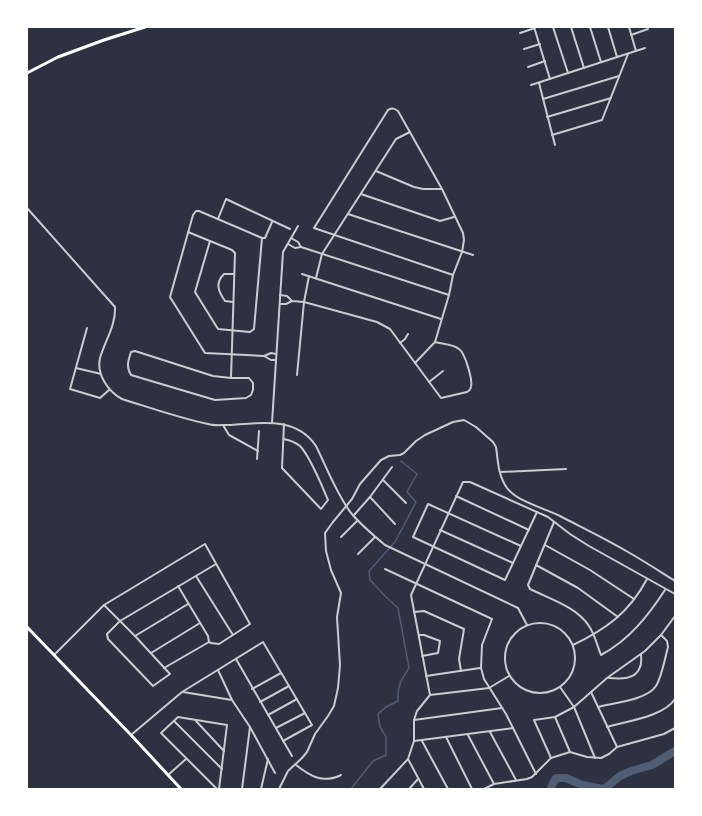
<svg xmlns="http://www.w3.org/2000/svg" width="702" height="816" font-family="Commissioner,sans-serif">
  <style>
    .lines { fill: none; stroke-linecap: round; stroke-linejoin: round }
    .stream { stroke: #4f5d75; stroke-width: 1.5 }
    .river { stroke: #4f5d75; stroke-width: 8 }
    .minor { stroke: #caccd0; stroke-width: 2 }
    .secondary { stroke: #fff; stroke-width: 3 }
    .primary { stroke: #fff; stroke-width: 3 }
  </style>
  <rect width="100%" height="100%" fill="#2d3142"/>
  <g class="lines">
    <!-- stream -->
    <path class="stream" d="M351 789 373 761 386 755V737L380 727 378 714 386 707 398 701C397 686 401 680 409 668L398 608 385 596 370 580 369 571 395 542 416 502 407 492 417 474 401 461"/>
    <!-- river -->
    <g class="river">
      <path d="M551 789 552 785 556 778H566L582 785 603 789"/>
      <path d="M604 789 620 776 631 771 652 765 675 751"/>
    </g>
    <!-- minor -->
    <g class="minor">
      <path d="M534 27 550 79"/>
      <path d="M553 27 568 73"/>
      <path d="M571 27 584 68"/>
      <path d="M590 27 601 62"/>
      <path d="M608 27 617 57"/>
      <path d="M629 27 636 51"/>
      <path d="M27 28 28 27"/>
      <path d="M520 33 535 28"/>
      <path d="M631 35 648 29"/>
      <path d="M524 49 540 44"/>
      <path d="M528 67 545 61"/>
      <path d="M539 83 555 145"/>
      <path d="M531 85 645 48"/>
      <path d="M543 99 619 76"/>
      <path d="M547 117 611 98"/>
      <path d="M552 135 602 120 628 54"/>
      <path d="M376 171 414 187 423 189H441"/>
      <path d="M361 194 440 221 454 217"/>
      <path d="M27 208 115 307C116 325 105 341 100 358 96 375 109 392 122 399 151 408 179 418 208 424 214 426 222 425 229 425 260 423 296 416 316 446 327 468 336 493 351 513 361 525 373 535 385 545L518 608 527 625"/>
      <path d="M348 214 473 255"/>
      <path d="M218 219 226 199 290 229"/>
      <path d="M188 232 232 250 235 253 231 378"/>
      <path d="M262 238 199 211H196L193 215 170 297 205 353 264 356 271 353 276 354"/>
      <path d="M210 241 195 292 218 329 250 332 254 329 262 238H265L272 222"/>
      <path d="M288 244 295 248 301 247 298 242 291 238"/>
      <path d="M301 247 449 295"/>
      <path d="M302 274 441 319"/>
      <path d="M316 278 322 254 396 139 410 132"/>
      <path d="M280 295 287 296 292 301 304 302 377 322 390 329 441 398 467 392C470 390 470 390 471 387 473 380 465 353 459 349 453 344 442 344 435 342"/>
      <path d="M233 302 225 301C218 291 215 283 224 274H234"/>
      <path d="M280 304H286L292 301"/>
      <path d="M87 328 70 389 100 398 109 390"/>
      <path d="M400 343 405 339 408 334"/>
      <path d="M135 351 213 376 231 378H249L253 383V390L251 395 246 398 215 400 131 375C126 367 128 361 131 352Z"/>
      <path d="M264 356 271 360H275"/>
      <path d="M415 363 435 342 449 295 453 275 462 252 464 240 463 233 442 189 398 111C394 108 392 108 388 110L314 228 453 275"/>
      <path d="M76 368 101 374"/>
      <path d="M297 375 304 302 309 276"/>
      <path d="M429 382 443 371"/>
      <path d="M272 423 283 252 298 226"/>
      <path d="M223 425 229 435 258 451"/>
      <path d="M283 439C289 440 295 442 300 446 310 456 322 486 328 500L321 509 282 468 284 424"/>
      <path d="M257 459 259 431"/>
      <path d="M500 472 566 469"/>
      <path d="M383 480 406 503"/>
      <path d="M456 496 529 530"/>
      <path d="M370 497 395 524"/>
      <path d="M354 515 370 497 392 467"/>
      <path d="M554 522 528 585 530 589C550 599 577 607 589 626 595 635 597 645 601 655 629 640 648 616 665 590"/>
      <path d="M440 530 513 563"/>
      <path d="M341 537 357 521"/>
      <path d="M545 545 590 570 634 599"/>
      <path d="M521 546 428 504 413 537 505 580 537 512"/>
      <path d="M358 554 375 537"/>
      <path d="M536 565 578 588 618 617"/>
      <path d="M385 569 492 619 482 645 481 668 484 679 506 714 536 774"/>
      <path d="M196 576 233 635"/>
      <path d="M178 586 208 636 209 642"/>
      <path d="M104 605 135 636 170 674 153 686 108 639 107 634 120 621 216 564"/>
      <path d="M414 612 424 611 464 629 459 659 461 671"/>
      <circle cx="540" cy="658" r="35"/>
      <path d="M419 635H424L440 641 438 653 422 656"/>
      <path d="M135 636 188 604"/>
      <path d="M573 645C606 629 629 613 647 579"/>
      <path d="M151 653 200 623"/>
      <path d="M54 655 104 605 205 544 250 624 219 644 211 643 209 642 164 668"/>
      <path d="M236 659 292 756"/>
      <path d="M218 670 232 700 250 727 275 773"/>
      <path d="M426 676 480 668"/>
      <path d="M609 678C620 679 636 680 640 667 642 663 641 658 641 654"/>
      <path d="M560 687 574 707 595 758"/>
      <path d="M252 689 281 673"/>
      <path d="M183 692 232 700"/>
      <path d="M591 692 617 747"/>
      <path d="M430 695 489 688 509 676"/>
      <path d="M260 702 289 686"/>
      <path d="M598 707C613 703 647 700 656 686 662 676 665 658 668 647L667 641 661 635"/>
      <path d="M268 715 297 699"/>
      <path d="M555 717 570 752"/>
      <path d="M414 720 502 708"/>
      <path d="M174 721 222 769"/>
      <path d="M196 721 224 751"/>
      <path d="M607 727C627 721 663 717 675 699"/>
      <path d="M276 728 305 713"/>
      <path d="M490 732 516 780"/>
      <path d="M131 735 182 692 263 642 312 725 283 741"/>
      <path d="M468 735 494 784"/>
      <path d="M446 737 472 789"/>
      <path d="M414 741 513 728"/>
      <path d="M422 741 448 789"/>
      <path d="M551 758 534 720 555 717 574 707 607 678 645 651 661 635 675 616"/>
      <path d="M408 759 424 789"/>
      <path d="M296 765C310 776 323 784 341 775"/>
      <path d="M168 775 186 759"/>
      <path d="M217 789 161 733 178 717 227 725 219 789"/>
      <path d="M242 789 250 727"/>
      <path d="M261 789 268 759"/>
      <path d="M279 789 288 771 302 758 307 752 315 734 328 716 334 706 338 688 340 665 337 617 341 593 331 570 326 551 325 533 333 522 352 499 360 484 381 460 389 456 400 455 404 453 416 441 425 435 453 422 464 420 476 427 493 442 496 447C498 460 498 476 507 488 518 502 544 508 560 516 583 528 606 539 628 552 644 561 659 571 675 581"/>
      <path d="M380 789 408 759 414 741V720L417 711 430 695 411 595 463 482H470L548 517 570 534 589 546 675 594"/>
      <path d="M409 789 418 779"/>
      <path d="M484 789 494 784 527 779 532 777 551 758 570 752 587 757 601 758 609 754 617 747 664 734 675 728"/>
    </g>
    <!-- secondary -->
    <path class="secondary" d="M27 73 58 57 104 40 145 27"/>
    <!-- primary -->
    <path class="primary" d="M27 627 131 735 181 789"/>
  </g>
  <!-- border -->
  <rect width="702" height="816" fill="none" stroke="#ffffff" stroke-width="56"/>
</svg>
